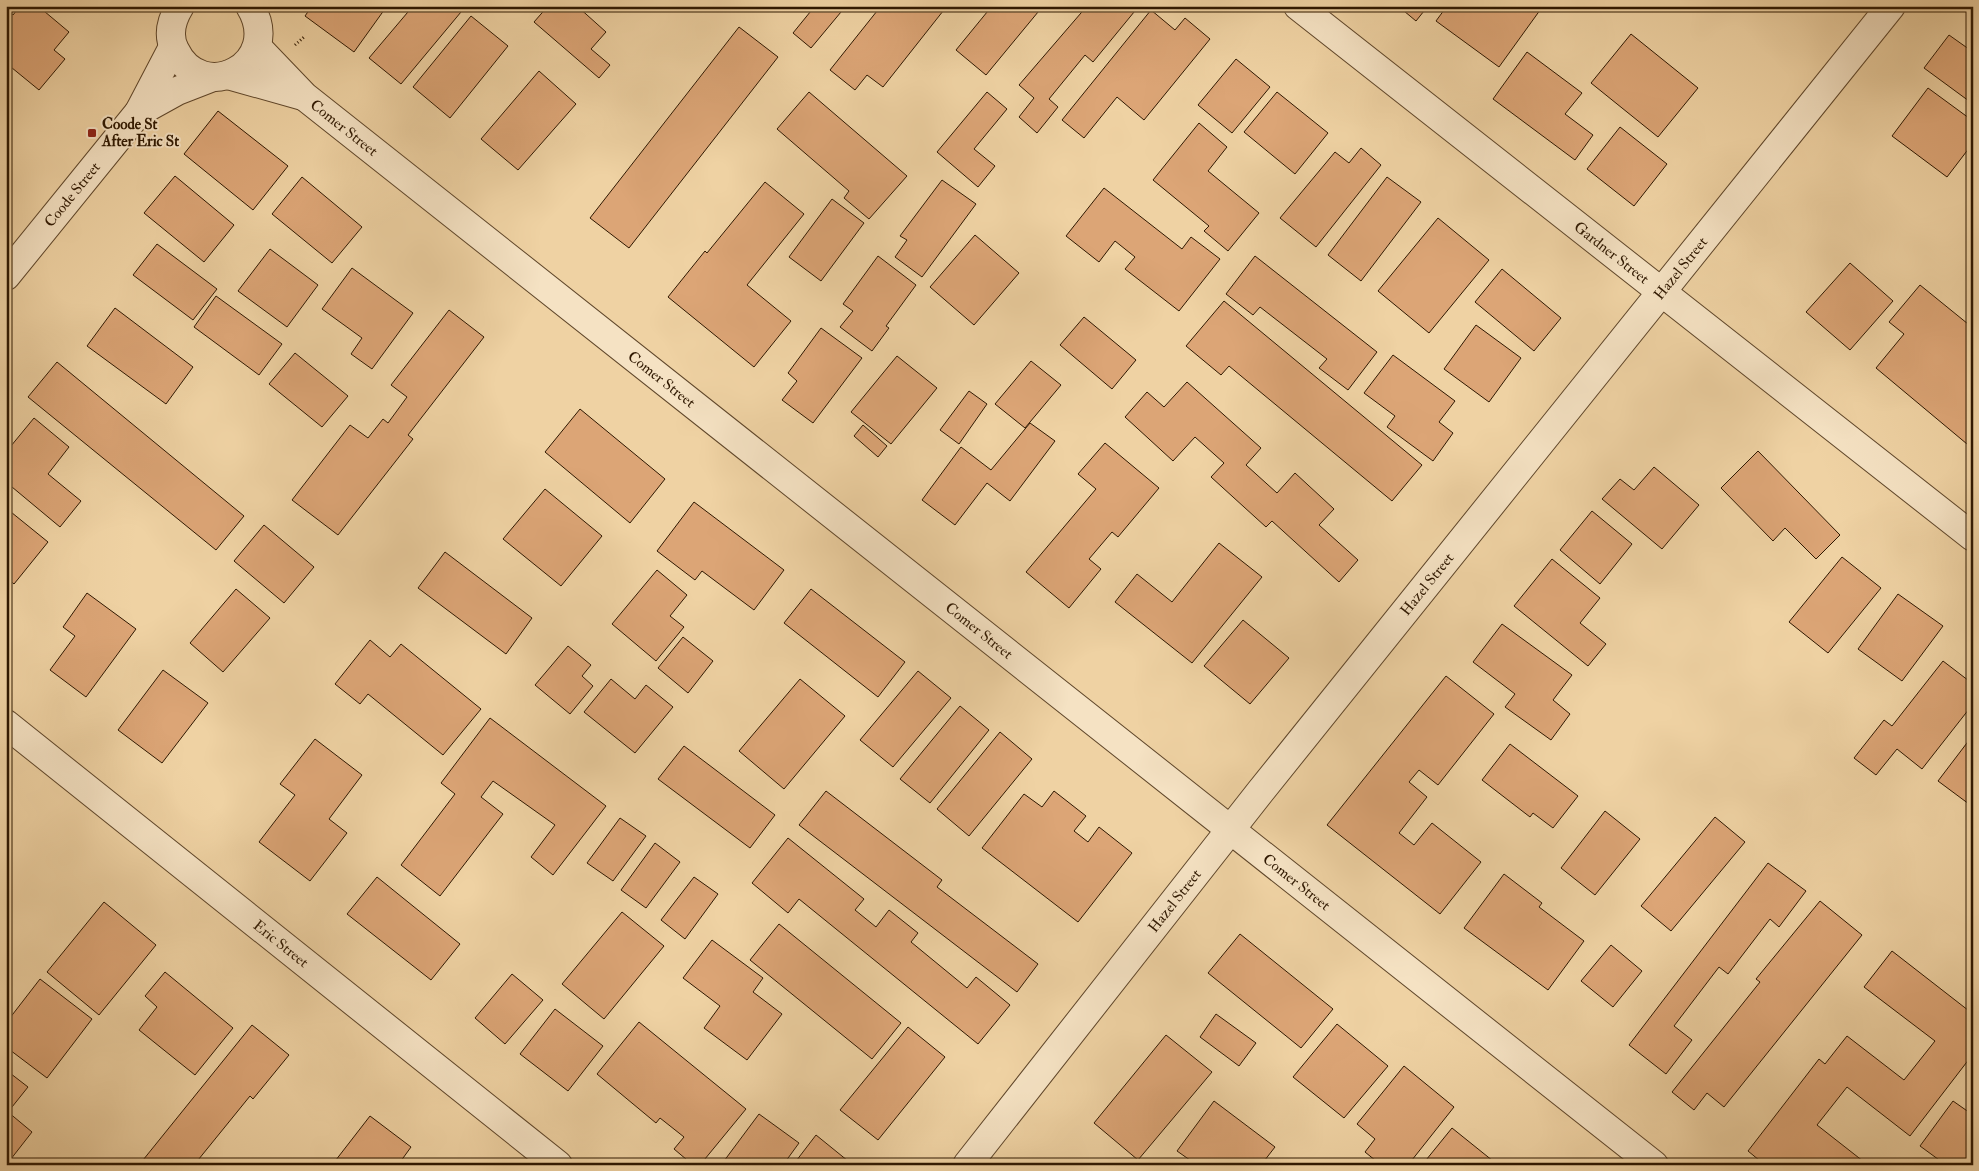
<svg xmlns="http://www.w3.org/2000/svg" width="1979" height="1171" font-family="'IM FELL Double Pica',serif">
  <style>
    .building { fill: #dca576; stroke: #2f1801 }
    .lines { fill: none; stroke-linecap: round; stroke-linejoin: round }
    .minor-casing { stroke: #5f462a; stroke-width: 30 }
    .path { stroke: #2f1801; stroke-width: 3; stroke-dasharray: 1 2.5; stroke-linecap: butt }
    .minor { stroke: #f5e2c3; stroke-width: 28 }
    .poi-dot { fill: #8f2418; stroke: #f5e2c3; stroke-width: 2 }
    .labels { text-anchor: middle; dominant-baseline: central; stroke-width: 4; stroke-linejoin: round; paint-order: stroke }
    .poi-label { font-size: 15px; font-weight: bold; fill: #2f1801; stroke: #f5e2c3; text-anchor: start }
    .street-label { font-size: 15px; fill: #2f1801; stroke: #f5e2c3 }
  </style>
  <rect width="100%" height="100%" fill="#efd2a3"/>
  <filter id="stains"><feTurbulence type="fractalNoise" baseFrequency=".004" numOctaves="4"/><feColorMatrix values="0 0 0 0 .2 0 0 0 0 .09 0 0 0 0 .02 0 0 0 .5 -.17"/></filter>
  <radialGradient id="worn" r=".72"><stop offset=".6" stop-color="#630" stop-opacity="0"/><stop offset="1" stop-color="#630" stop-opacity=".3"/></radialGradient>
  <!-- building -->
  <g class="building">
    <path d="M20 6H38L69 32 54 50 65 59 39 90 6 63V9L13 15Z"/>
    <path d="M312 6H387L354 52 305 16Z"/>
    <path d="M413 6H466L401 84 369 58Z"/>
    <path d="M548 6H577L606 32 591 49 610 65 599 78 534 22Z"/>
    <path d="M815 6H846L811 48 793 33Z"/>
    <path d="M881 6H947L883 87 867 75 855 90 830 70Z"/>
    <path d="M992 6H1043L986 75 956 50Z"/>
    <path d="M1087 6H1139L1093 62 1085 55 1049 99 1058 107 1037 133 1019 117 1034 98 1019 85Z"/>
    <path d="M1398 6H1428L1416 21Z"/>
    <path d="M1447 6H1462L1465 8 1466 6H1543L1499 67 1436 21Z"/>
    <path d="M1151 10 1175 30 1185 18 1210 39 1144 120 1117 97 1084 138 1062 120Z"/>
    <path d="M471 16 508 46 450 118 413 87Z"/>
    <path d="M739 27 778 57 629 248 590 218Z"/>
    <path d="M1631 34 1698 88 1658 137 1591 83Z"/>
    <path d="M1949 35 1973 52V104L1924 68Z"/>
    <path d="M1527 52 1582 93 1565 114 1593 135 1575 160 1493 99Z"/>
    <path d="M1236 59 1270 87 1232 133 1198 105Z"/>
    <path d="M539 71 576 104 518 170 481 139Z"/>
    <path d="M1928 88 1973 121V143L1947 177 1892 136Z"/>
    <path d="M809 92 907 176 869 219 844 198 849 191 777 129Z"/>
    <path d="M987 92 1007 109 974 149 995 166 978 187 937 152Z"/>
    <path d="M1277 92 1328 133 1295 174 1244 132Z"/>
    <path d="M218 111 288 166 253 210 184 154Z"/>
    <path d="M1199 123 1227 147 1208 171 1259 213 1228 251 1204 231 1209 226 1153 180Z"/>
    <path d="M1620 127 1667 164 1634 206 1587 169Z"/>
    <path d="M1361 148 1381 165 1316 247 1280 218 1335 152 1349 163Z"/>
    <path d="M175 176 234 225 204 262 144 213Z"/>
    <path d="M302 177 362 227 332 263 272 214Z"/>
    <path d="M1387 177 1421 202 1361 281 1328 255Z"/>
    <path d="M942 180 976 204 922 277 895 257 907 240 900 236Z"/>
    <path d="M765 182 804 214 747 285 791 321 754 367 668 297 705 251 707 253Z"/>
    <path d="M1104 188 1182 249 1191 237 1220 259 1179 311 1125 269 1135 257 1115 241 1099 262 1066 236Z"/>
    <path d="M832 199 864 223 821 281 789 257Z"/>
    <path d="M1438 218 1489 260 1429 333 1378 291Z"/>
    <path d="M975 235 1019 273 974 325 930 287Z"/>
    <path d="M157 244 217 289 193 320 133 275Z"/>
    <path d="M270 249 318 285 287 327 238 291Z"/>
    <path d="M878 256 916 285 886 326 889 328 872 351 840 327 853 311 843 304Z"/>
    <path d="M1255 256 1377 352 1348 390 1319 368 1327 359 1260 307 1253 315 1226 294Z"/>
    <path d="M1850 263 1893 301 1850 350 1806 312Z"/>
    <path d="M352 268 413 313 372 369 351 354 362 338 322 309Z"/>
    <path d="M1502 269 1561 318 1534 351 1475 302Z"/>
    <path d="M1920 285 1973 328V346L1969 351 1973 354V438L1967 444 1876 368 1904 334 1889 322Z"/>
    <path d="M216 296 282 344 259 375 194 327Z"/>
    <path d="M1224 301 1422 465 1392 501 1229 366 1221 375 1186 346Z"/>
    <path d="M115 308 193 367 166 404 87 346Z"/>
    <path d="M449 310 484 337 408 435 413 439 338 535 292 500 350 425 368 438 383 419 388 423 407 397 391 385Z"/>
    <path d="M1084 317 1136 360 1112 389 1060 345Z"/>
    <path d="M1476 325 1521 358 1489 402 1444 369Z"/>
    <path d="M821 328 862 358 813 423 782 400 797 381 788 373Z"/>
    <path d="M295 353 348 396 322 427 269 384Z"/>
    <path d="M1393 355 1455 401 1439 422 1453 433 1433 461 1387 427 1395 416 1364 393Z"/>
    <path d="M897 356 937 388 891 444 851 412Z"/>
    <path d="M1031 361 1061 385 1025 428 995 404Z"/>
    <path d="M57 362 244 516 216 550 28 397Z"/>
    <path d="M1187 382 1261 448 1246 465 1277 493 1295 473 1334 509 1319 525 1358 560 1339 582 1272 521 1266 527 1211 477 1224 463 1195 437 1173 461 1125 417 1147 392 1164 407Z"/>
    <path d="M969 391 987 404 959 444 940 430Z"/>
    <path d="M580 409 665 479 630 523 545 452Z"/>
    <path d="M34 418 69 447 48 474 81 501 60 527 6 482V452Z"/>
    <path d="M1030 423 1055 441 1010 501 987 483 955 525 922 500 961 447 991 470Z"/>
    <path d="M863 425 887 446 878 457 854 436Z"/>
    <path d="M1105 443 1159 488 1118 537 1112 532 1089 559 1101 569 1069 608 1026 572 1096 489 1078 474Z"/>
    <path d="M1758 451 1840 535 1816 559 1785 528 1773 541 1721 488Z"/>
    <path d="M1654 467 1699 505 1662 549 1602 499 1620 479 1634 490Z"/>
    <path d="M545 489 602 536 561 586 503 539Z"/>
    <path d="M694 502 784 570 754 610 702 571 695 580 657 551Z"/>
    <path d="M6 508 48 542 14 584 6 577Z"/>
    <path d="M1592 511 1632 544 1600 584 1560 550Z"/>
    <path d="M264 525 314 567 284 603 234 561Z"/>
    <path d="M1219 543 1262 577 1192 663 1115 602 1137 574 1172 602Z"/>
    <path d="M445 552 532 618 506 654 418 588Z"/>
    <path d="M1842 557 1881 588 1828 653 1789 622Z"/>
    <path d="M1552 559 1600 598 1580 623 1606 644 1588 666 1514 606Z"/>
    <path d="M657 570 687 595 670 616 684 627 656 661 612 624Z"/>
    <path d="M236 589 270 618 223 672 190 643Z"/>
    <path d="M811 589 905 662 878 697 784 623Z"/>
    <path d="M87 593 136 629 86 697 50 670 75 636 63 627Z"/>
    <path d="M1898 594 1943 626 1902 681 1858 649Z"/>
    <path d="M1243 620 1289 658 1250 704 1204 666Z"/>
    <path d="M1502 624 1572 675 1553 700 1570 714 1551 740 1505 707 1515 694 1473 662Z"/>
    <path d="M683 637 713 661 688 693 658 668Z"/>
    <path d="M370 640 390 657 401 644 481 709 443 755 368 694 360 704 335 684Z"/>
    <path d="M568 646 591 665 582 676 593 686 570 714 535 685Z"/>
    <path d="M1943 661 1973 684V704L1922 769 1897 749 1876 775 1854 758 1884 720 1892 726Z"/>
    <path d="M163 670 208 703 162 763 118 730Z"/>
    <path d="M918 671 951 698 893 767 860 740Z"/>
    <path d="M1446 676 1494 714 1438 785 1419 770 1409 782 1427 797 1399 833 1414 845 1432 823 1481 862 1440 914 1327 825Z"/>
    <path d="M611 679 635 699 646 685 673 707 635 753 584 712Z"/>
    <path d="M800 679 845 716 784 789 739 751Z"/>
    <path d="M960 706 989 730 930 803 900 779Z"/>
    <path d="M490 718 606 806 553 875 531 857 555 825 493 781 481 797 503 814 440 896 401 865 455 794 441 783Z"/>
    <path d="M1000 732 1032 759 969 836 937 809Z"/>
    <path d="M1973 735V807L1938 781Z"/>
    <path d="M315 739 362 775 329 819 347 833 310 881 259 842 295 795 280 784Z"/>
    <path d="M1510 744 1578 796 1553 828 1533 813 1530 817 1482 780Z"/>
    <path d="M684 746 775 815 750 848 658 779Z"/>
    <path d="M826 791 942 880 937 887 1038 964 1017 992 799 825Z"/>
    <path d="M1054 791 1086 816 1074 831 1088 842 1099 827 1132 853 1078 922 982 848 1024 794 1042 807Z"/>
    <path d="M1605 811 1640 839 1595 895 1561 868Z"/>
    <path d="M1715 817 1745 842 1671 931 1641 906Z"/>
    <path d="M620 818 646 836 613 881 587 863Z"/>
    <path d="M788 838 864 899 855 910 876 927 889 910 918 933 911 942 967 988 976 977 1010 1005 978 1044 799 899 788 913 752 883Z"/>
    <path d="M655 843 680 862 646 908 621 890Z"/>
    <path d="M1768 863 1806 891 1779 927 1770 919 1728 974 1719 967 1674 1026 1692 1040 1666 1074 1629 1045Z"/>
    <path d="M1504 874 1542 903 1539 907 1584 941 1548 990 1464 928Z"/>
    <path d="M377 877 460 944 431 980 347 914Z"/>
    <path d="M694 877 718 894 685 939 661 920Z"/>
    <path d="M1820 901 1862 935 1724 1107 1707 1093 1694 1110 1672 1092 1760 982 1756 979Z"/>
    <path d="M104 902 156 945 99 1015 47 972Z"/>
    <path d="M622 912 664 946 604 1019 562 984Z"/>
    <path d="M779 924 901 1023 872 1059 750 960Z"/>
    <path d="M1240 934 1333 1009 1301 1048 1208 973Z"/>
    <path d="M712 940 763 978 753 992 782 1014 747 1060 704 1028 720 1006 683 978Z"/>
    <path d="M1611 945 1642 971 1613 1007 1581 981Z"/>
    <path d="M1892 951 1973 1014V1054L1910 1136 1847 1087 1817 1125 1868 1165H1765L1748 1151 1819 1059 1825 1064 1847 1036 1904 1080 1935 1041 1864 987Z"/>
    <path d="M165 972 233 1028 195 1075 139 1030 157 1007 145 996Z"/>
    <path d="M512 974 543 1000 505 1044 475 1018Z"/>
    <path d="M40 979 92 1019 47 1078 6 1047V1023Z"/>
    <path d="M555 1009 603 1046 568 1091 520 1054Z"/>
    <path d="M1216 1014 1256 1043 1239 1066 1200 1037Z"/>
    <path d="M639 1022 746 1109 700 1165H693L674 1149 684 1137 660 1118 656 1123 597 1074Z"/>
    <path d="M1337 1024 1388 1066 1344 1118 1293 1077Z"/>
    <path d="M252 1025 289 1055 253 1099 250 1096 194 1165H139Z"/>
    <path d="M908 1027 945 1057 878 1140 840 1110Z"/>
    <path d="M1166 1035 1212 1072 1138 1160 1094 1123Z"/>
    <path d="M1404 1066 1454 1107 1408 1165H1381L1365 1152 1375 1139 1357 1124Z"/>
    <path d="M6 1070 28 1087 8 1112 32 1132 7 1164Z"/>
    <path d="M1214 1101 1275 1147 1261 1165H1197L1177 1151Z"/>
    <path d="M1953 1101 1973 1115V1165H1946L1920 1146Z"/>
    <path d="M759 1114 799 1143 783 1165H721Z"/>
    <path d="M370 1116 411 1147 398 1165H332Z"/>
    <path d="M1452 1128 1498 1165H1422Z"/>
    <path d="M816 1135 853 1165H793Z"/>
  </g>
  <g class="lines">
    <!-- minor casing -->
    <g class="minor-casing">
      <g id="minor">
        <path d="M180 6C172 19 167 35 175 50 202 107 285 64 250 6"/>
        <path id="s1" d="M1298 6 1973 537"/>
        <path id="s2" d="M257 47 304 96 1654 1165"/>
        <path d="M228 75 303 96"/>
        <path d="M139 112 177 91 213 77"/>
        <path id="s3" d="M6 276 139 112 173 47"/>
        <path id="s4" d="M6 724 558 1165"/>
        <path id="s5" d="M967 1165 1260 792 1891 6"/>
      </g>
    </g>
    <!-- path -->
    <path class="path" d="M295 45 304 37"/>
    <!-- minor -->
    <use href="#minor" class="minor"/>
  </g>
  <!-- markers -->
  <rect class="poi-dot" x="87" y="128" width="10" height="10" rx="2.5"/>
  <g class="labels">
    <!-- poi labels -->
    <g class="poi-label">
      <text x="102" y="124">Coode St<tspan x="102" dy="17">After Eric St</tspan></text>
    </g>
    <!-- street labels -->
    <g class="street-label">
      <text stroke="none"><textPath href="#s2" startOffset="119">Comer Street</textPath></text>
      <text stroke="none"><textPath href="#s3" startOffset="105">Coode Street</textPath></text>
      <text stroke="none"><textPath href="#s1" startOffset="399">Gardner Street</textPath></text>
      <text stroke="none"><textPath href="#s5" startOffset="1146">Hazel Street</textPath></text>
      <text stroke="none"><textPath href="#s2" startOffset="524">Comer Street</textPath></text>
      <text stroke="none"><textPath href="#s5" startOffset="741">Hazel Street</textPath></text>
      <text stroke="none"><textPath href="#s2" startOffset="929">Comer Street</textPath></text>
      <text stroke="none"><textPath href="#s2" startOffset="1334">Comer Street</textPath></text>
      <text stroke="none"><textPath href="#s5" startOffset="336">Hazel Street</textPath></text>
      <text stroke="none"><textPath href="#s4" startOffset="352">Eric Street</textPath></text>
    </g>
  </g>
  <!-- margin -->
  <rect width="1979" height="1171" fill="none" stroke="#efd2a3" stroke-width="25"/>
  <rect x="8" y="8" width="1964" height="1156" fill="none" stroke="#2f1801" stroke-width="2.5"/>
  <rect x="12" y="12" width="1954" height="1146" fill="none" stroke="#2f1801"/>
  <rect width="100%" height="100%" filter="url(#stains)"/>
  <rect width="100%" height="100%" fill="url(#worn)"/>
</svg>
